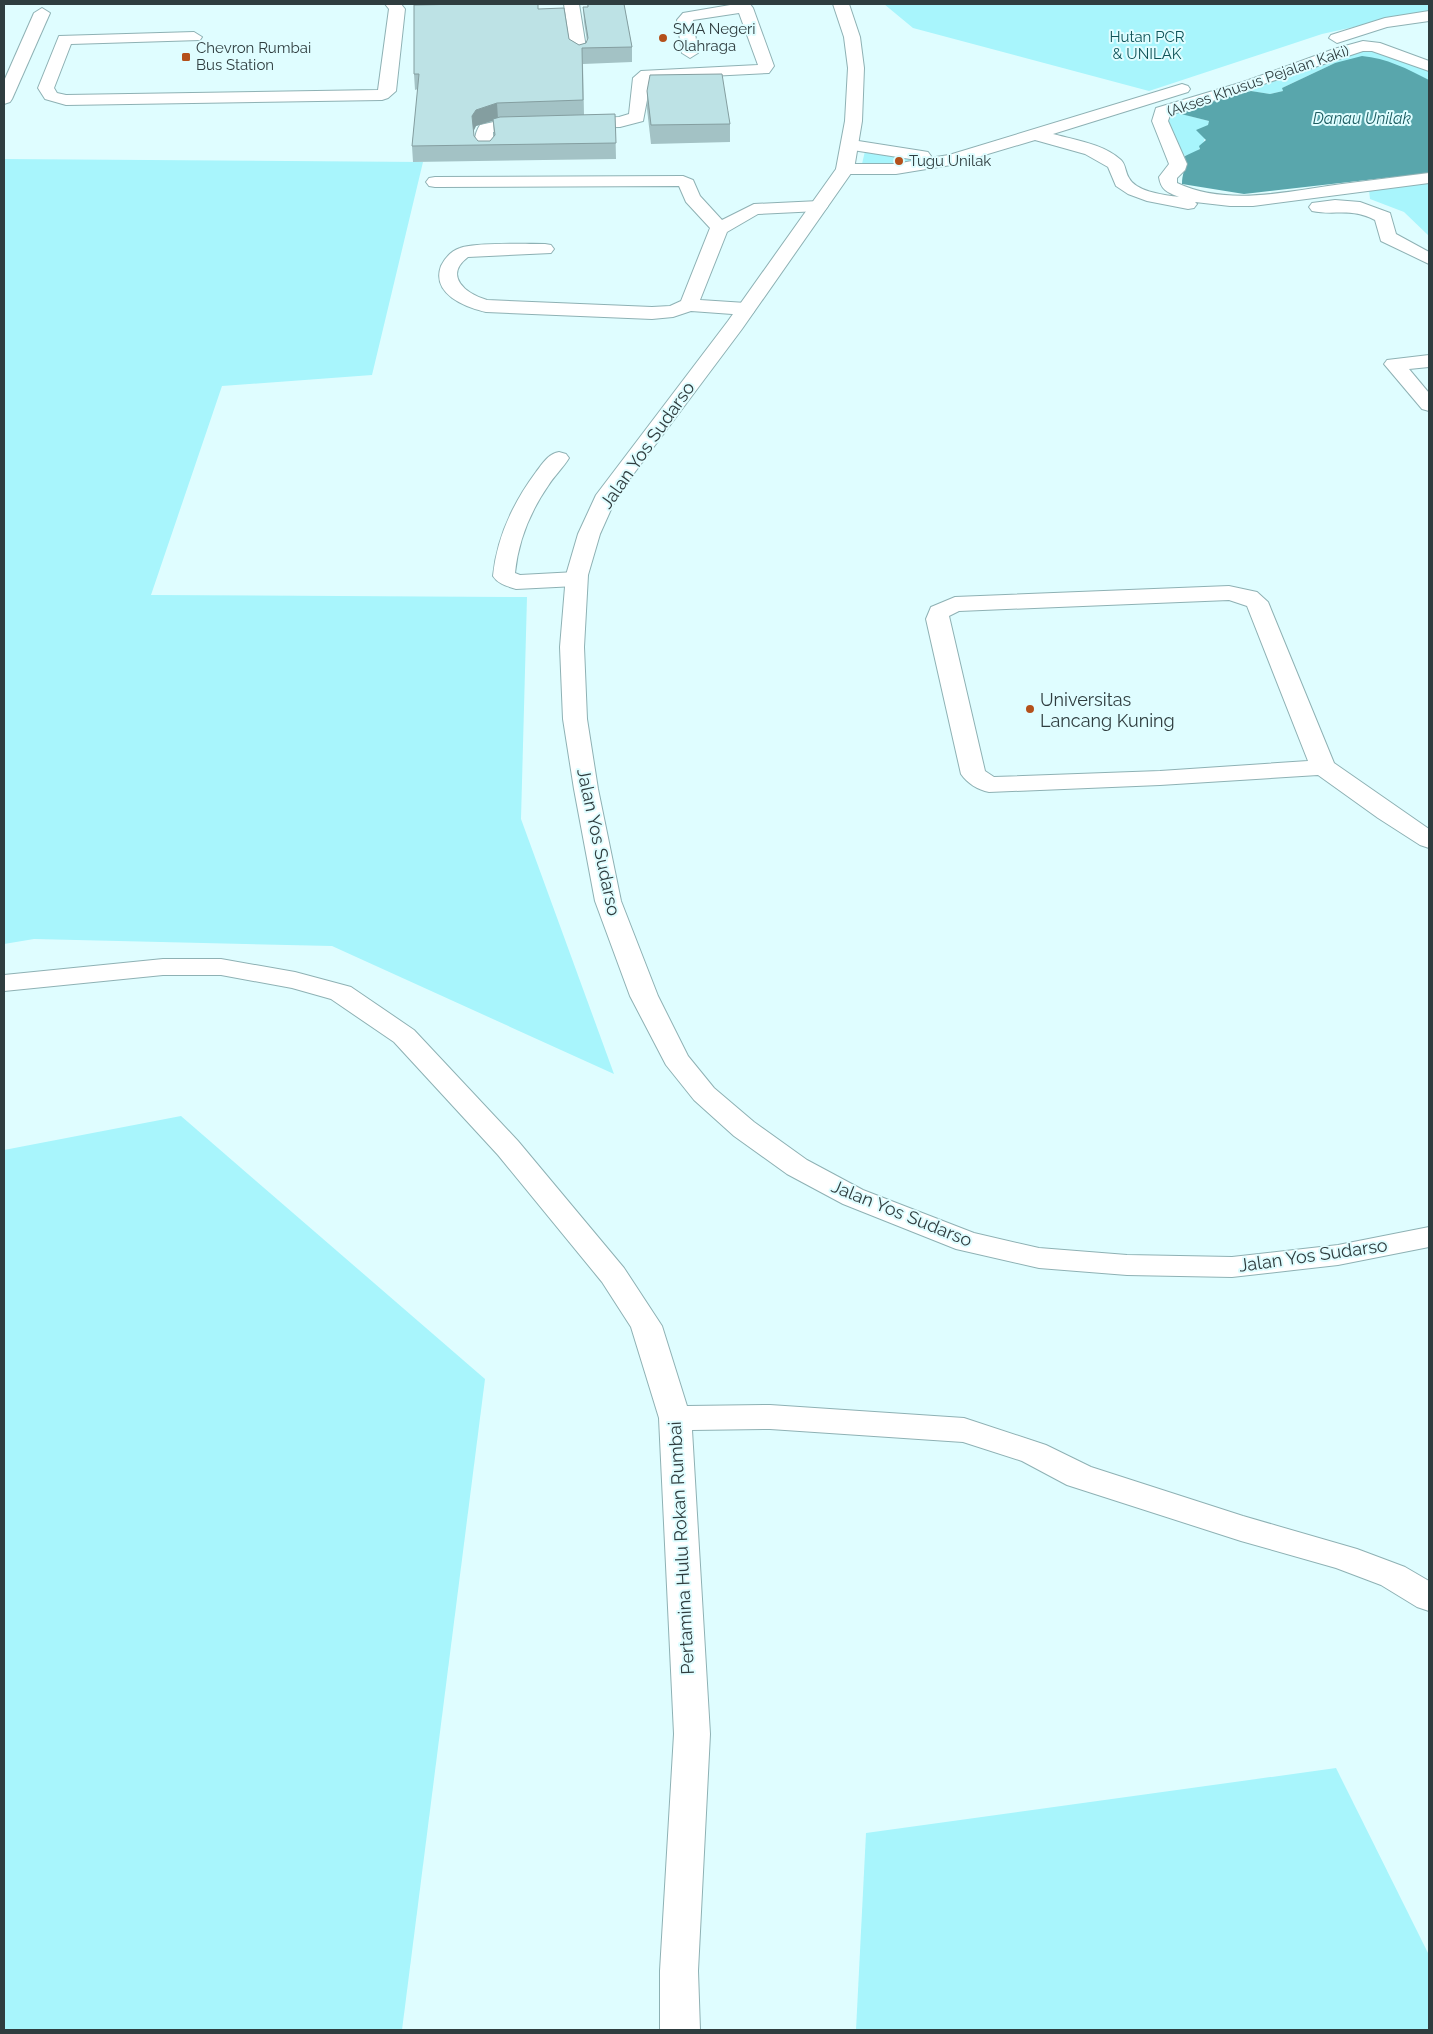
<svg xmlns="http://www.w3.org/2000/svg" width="1433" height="2034" font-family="Raleway,sans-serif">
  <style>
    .green { fill: #a8f5fc }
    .water { fill: #59a6ac }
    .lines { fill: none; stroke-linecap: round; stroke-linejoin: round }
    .minor-casing { stroke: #8eb1b4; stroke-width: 2 }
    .major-casing { stroke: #8eb1b4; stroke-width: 2 }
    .minor { fill: #fff; fill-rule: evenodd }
    .major { fill: #fff; fill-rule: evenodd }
    .wall { fill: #a3c2c5; fill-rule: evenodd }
    .shaded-wall { fill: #849ea0 }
    .building { fill: #bde2e5; stroke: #849ea0 }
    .poi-dot { fill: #b4501b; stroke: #dffdff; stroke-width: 2 }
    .labels { text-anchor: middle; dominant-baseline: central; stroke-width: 4; stroke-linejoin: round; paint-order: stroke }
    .far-poi-label { font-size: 15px; fill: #2f3d3f; stroke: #dffdff; text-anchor: start }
    .far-park-label { font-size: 15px; fill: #105459; stroke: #dffdff }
    .far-street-label { font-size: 15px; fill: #2f3d3f; stroke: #dffdff }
    .far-water-label { font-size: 16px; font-style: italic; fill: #1d5d62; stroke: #dffdff }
    .street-label { font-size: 18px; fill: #2f3d3f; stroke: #dffdff }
    .poi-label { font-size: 18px; fill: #2f3d3f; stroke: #dffdff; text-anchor: start }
  </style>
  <rect width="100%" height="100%" fill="#dffdff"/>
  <!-- green -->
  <g class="green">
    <path d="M884 4H1429V13L1413 14 1322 34 1149 91 913 28Z"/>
    <path d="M1364 47 1396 54 1429 67V80L1335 63 1282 88 1283 91 1270 94 1250 91 1182 110V114L1209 121C1205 139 1204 156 1180 156L1162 118 1172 111Z"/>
    <path d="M865 151 924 159 894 166 862 164Z"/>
    <path d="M4 159 423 162 372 375 222 386 151 595 527 597 521 819 614 1074 332 946 34 939 4 944Z"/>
    <path d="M1428 180 1429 236 1404 212 1370 199 1369 190Z"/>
    <path d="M181 1116 485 1379 402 2030H4V1150Z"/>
    <path d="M1336 1768 1429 1955V2030H856L866 1833Z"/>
  </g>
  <!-- water -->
  <path class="water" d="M1362 56C1386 58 1408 69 1429 80V182C1421 173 1404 176 1393 177L1244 194 1182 184C1182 173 1186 170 1185 156L1200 149 1199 146 1206 140 1196 130 1208 125 1209 121 1181 114 1182 110 1251 91 1270 94 1283 91 1282 88 1335 63Z"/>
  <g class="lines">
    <!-- minor casing -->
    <g class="minor-casing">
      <g id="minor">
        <path d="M385 4H401L405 9 396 91 388 98 382 100 66 105 45 99 38 88 59 36 194 32 202 37 200 40 71 44 54 88 57 93 66 95 378 90 389 9Z"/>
        <path d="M564 4H579L587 54 585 57 579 59 571 54Z"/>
        <path d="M736 4H750L753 8 774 66 769 73 651 79 643 121 620 127 571 128 569 124 571 120 577 119 619 117 629 114 633 78 641 71 758 65 739 13 693 20 698 53 690 58 682 53 677 20 683 13Z"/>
        <path d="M42 8 50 13 12 99 10 102 4 104V81L34 13Z"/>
        <path d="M1429 11V21L1387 27 1337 43 1329 38 1331 35 1385 18Z"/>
        <path d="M1363 41 1380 43 1429 61V71L1372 51H1363L1170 115 1168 121 1187 164 1185 170 1177 178V183C1228 207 1289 191 1342 184 1371 180 1400 177 1429 173V183L1253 206H1230L1195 202 1197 204 1194 208 1188 209 1147 201 1128 194 1116 186 1108 167 1085 154 1035 140 951 165 896 174H845L839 173 836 169 839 165 845 164H896L917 160 846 149 843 145 846 141 852 140 922 151 928 152 931 156 929 158 949 155 1182 84 1188 86 1190 89 1188 92 1053 134C1075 140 1104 144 1121 160 1126 165 1125 172 1129 178 1136 192 1165 195 1179 197 1167 192 1161 190 1159 177L1169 164 1152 121 1156 108 1243 82 1334 49Z"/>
        <path d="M530 120 536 121 538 125 536 129 493 132 494 151 491 155H479C473 145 474 134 480 125L498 121Z"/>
        <path d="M683 176 693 180 700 196 722 220 754 204 819 201 825 202 828 206 825 210 819 211 758 214 727 232 700 300 746 303 753 305 755 309 753 313 746 315 691 311 673 317 652 319 486 312C465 307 431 294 441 266 445 258 451 251 460 248 476 242 525 244 545 244L551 245 554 249 551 253 468 257C443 276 466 294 487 300L652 307 670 306 681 301 710 228 686 202 679 186 435 187 429 186 426 182 429 178 435 177Z"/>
        <path d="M1335 200 1360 202 1390 213 1396 234 1429 252V264L1381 241 1375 220C1350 207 1335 216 1312 211L1309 207 1312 203Z"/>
        <path d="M1429 355V367L1409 369 1429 393V411L1422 409 1384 364 1387 360Z"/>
        <path d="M559 452 566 454 569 458C563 468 554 476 548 486 530 512 518 542 515 573L520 575 576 572 584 574 587 579 584 584 576 586 516 589C507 586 498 584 493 576 497 537 513 503 536 472 543 463 548 454 559 452Z"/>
        <path d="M1229 586 1257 592 1268 602 1334 763 1429 829V848L1420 845 1378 818 1318 775 1160 785 989 792C978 790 967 783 961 774L926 619 931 607 955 597ZM1229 600 1247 606 1308 761 1160 771 994 777 985 771 949 616 959 611Z"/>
        <path d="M163 959H221L295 972 351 987 414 1030 518 1141 624 1268 662 1326 687 1406 770 1405 964 1418 1046 1445 1091 1467 1243 1516 1357 1549 1405 1567 1429 1581V1611L1417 1607 1381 1585 1336 1568 1241 1541 1067 1485 1022 1461 963 1442 770 1429 692 1430 710 1734 698 1971 700 2030H660V1971L674 1734 659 1418 631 1327 602 1282 498 1155 394 1042 331 999 292 988 221 975H163L4 991V975Z"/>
      </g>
    </g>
    <!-- major casing -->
    <g class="major-casing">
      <path id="major" d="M833 4H849L860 37 864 68 862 121 854 169 742 329 617 496 600 534 588 575 584 647 587 719 598 789 621 901 658 996 688 1056 714 1088 754 1122 807 1160 863 1190 974 1233 1039 1248 1127 1255 1232 1257 1338 1245 1429 1227V1247L1338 1265 1232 1277 1127 1275 1039 1268 956 1249 843 1204 787 1174 734 1136 694 1100 666 1065 630 996 595 901 574 789 563 719 560 647 566 575 578 534 596 495 728 321 836 169 845 121 848 68 844 37Z"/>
    </g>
    <!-- minor -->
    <use href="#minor" class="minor"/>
    <!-- major -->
    <use href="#major" class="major"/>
  </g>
  <!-- wall -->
  <g class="wall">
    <path d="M587 4H624L632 47V62L583 64 584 115 615 114 616 159 413 162 412 146 418 89 415 90 414 74 538 9 569 39 579 45 586 43 587 41 584 22 583 7H588ZM493 121 494 136 490 141H478L474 136 473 132 476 126Z"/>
    <path d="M647 91 730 124V142L651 144 647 109Z"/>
  </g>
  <!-- shaded-wall -->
  <path class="shaded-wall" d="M497 103 498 119 476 126 473 132 472 116 476 110Z"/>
  <!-- building -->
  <g class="building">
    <path d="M466 4H538V9L564 8 569 39 579 45 586 43 588 38 583 7H588V4H624L632 47 582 48 583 100 497 103 476 110 472 116 474 136 478 141H490L495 135 493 119 500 117 615 114 616 143 412 146 419 74H414V5Z"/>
    <path d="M722 74 730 124 651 125 647 91 650 75Z"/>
  </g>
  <!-- markers -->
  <g class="poi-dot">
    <circle cx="663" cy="38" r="5"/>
    <rect x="181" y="52" width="10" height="10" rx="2.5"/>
    <circle cx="899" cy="161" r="5"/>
    <circle cx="1030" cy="709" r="5"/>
  </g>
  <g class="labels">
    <!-- far-poi labels -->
    <g class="far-poi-label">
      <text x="673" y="29">SMA Negeri<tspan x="673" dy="17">Olahraga</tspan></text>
      <text x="196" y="48">Chevron Rumbai<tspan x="196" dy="17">Bus Station</tspan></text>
      <text x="909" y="161">Tugu Unilak</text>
    </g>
    <!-- far-park labels -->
    <g class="far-park-label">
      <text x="1147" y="37">Hutan PCR<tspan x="1147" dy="17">&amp; UNILAK</tspan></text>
    </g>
    <!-- far-street labels -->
    <g class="far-street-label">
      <text transform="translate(1258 81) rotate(-19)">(Akses Khusus Pejalan Kaki)</text>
    </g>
    <!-- far-water labels -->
    <g class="far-water-label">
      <text x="1362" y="118">Danau Unilak</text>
    </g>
    <!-- street labels -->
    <g class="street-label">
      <text transform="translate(647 445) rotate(-55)">Jalan Yos Sudarso</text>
      <text transform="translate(599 842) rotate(78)">Jalan Yos Sudarso</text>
      <text transform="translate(902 1213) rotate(22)">Jalan Yos Sudarso</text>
      <text transform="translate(1313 1255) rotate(-8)">Jalan Yos Sudarso</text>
      <text transform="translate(681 1548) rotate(-93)">Pertamina Hulu Rokan Rumbai</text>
    </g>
    <!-- poi labels -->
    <g class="poi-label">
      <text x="1040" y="699">Universitas<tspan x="1040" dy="21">Lancang Kuning</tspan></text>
    </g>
  </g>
  <!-- border -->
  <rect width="1433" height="2034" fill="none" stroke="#2f3d3f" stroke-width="10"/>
</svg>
